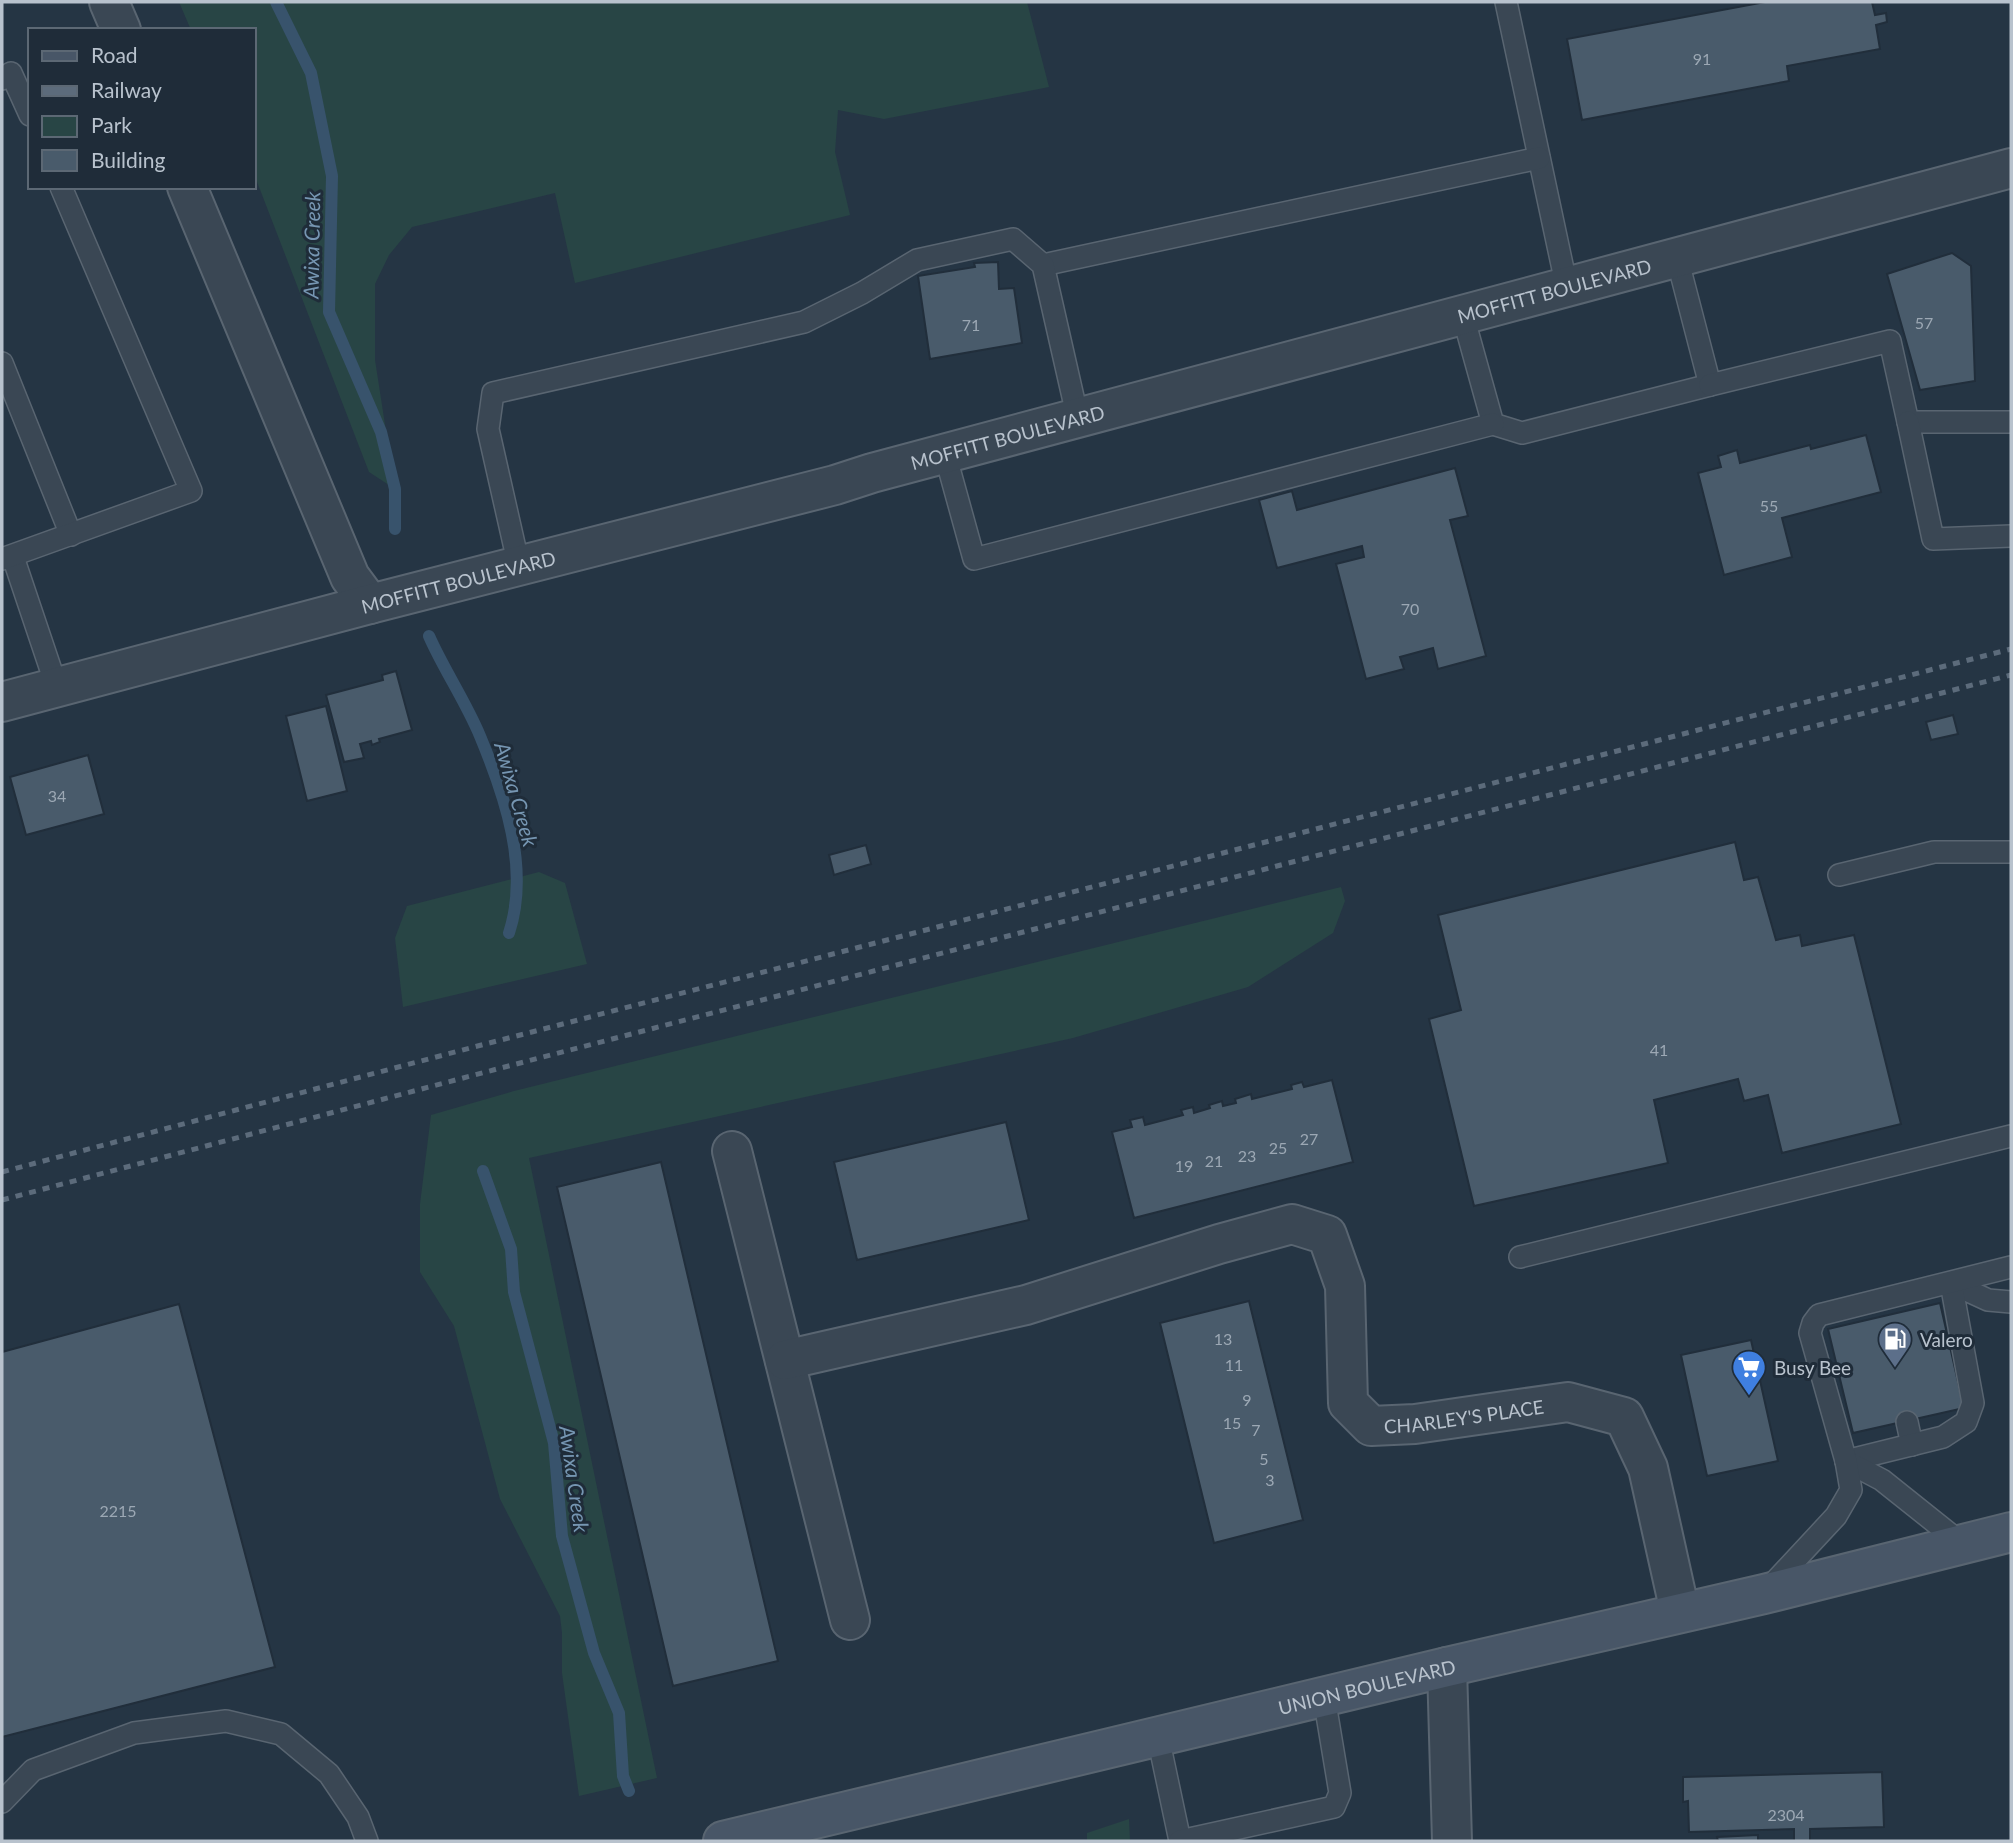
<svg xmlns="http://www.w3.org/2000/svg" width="2013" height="1843" font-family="Lato,sans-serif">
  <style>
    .green { fill: #284545 }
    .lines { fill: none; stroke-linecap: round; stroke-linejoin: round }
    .stream { stroke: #38536c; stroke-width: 12 }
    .building { fill: #495b6b; stroke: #212e3b; stroke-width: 2 }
    .lane-casing { stroke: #596571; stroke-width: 24 }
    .street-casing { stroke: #596571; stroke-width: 42 }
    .secondary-casing { stroke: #596571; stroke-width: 42 }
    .lane { stroke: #3a4754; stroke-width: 21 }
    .street { stroke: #3a4754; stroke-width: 38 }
    .secondary { stroke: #485667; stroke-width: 38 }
    .rail { stroke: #5c6b7b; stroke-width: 5; stroke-dasharray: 7 7; stroke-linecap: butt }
    .labels { text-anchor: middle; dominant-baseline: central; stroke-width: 6; stroke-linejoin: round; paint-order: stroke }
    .number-label { font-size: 16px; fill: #9ca8b4 }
    .street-label { font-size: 19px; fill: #b8c2cd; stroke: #1f2c39 }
    .poi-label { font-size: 19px; fill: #b8c2cd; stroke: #1f2c39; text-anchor: start }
    .water-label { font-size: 21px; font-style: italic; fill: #7696b2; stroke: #1f2c39 }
  </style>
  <rect width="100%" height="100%" fill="#253544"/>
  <!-- green -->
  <g class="green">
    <path d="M179 2H1027L1049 87 884 119 838 110 835 152 850 215 575 283 555 193 412 227 389 255 375 284V360L395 489 369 472 254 174V30H191Z"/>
    <path d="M539 872 565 883 587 964 403 1007 395 938 407 906Z"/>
    <path d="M1341 887 1345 901 1333 933 1248 987 1073 1038 529 1158 657 1778 579 1796 562 1673V1633L560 1616 500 1499 454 1326 420 1272V1204L431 1115 514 1091Z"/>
    <path d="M1129 1819 1130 1841H1087V1833Z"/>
  </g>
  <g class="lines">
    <!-- stream -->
    <g class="stream">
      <path d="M276 2 311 73 332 176 329 312 381 432 395 489V529"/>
      <path d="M429 636C444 670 466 702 480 736 505 796 530 869 509 933"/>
      <path d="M483 1171 511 1249 514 1292 554 1443 562 1536 594 1653 619 1713 623 1776 629 1791"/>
    </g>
  </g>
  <!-- building -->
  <g class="building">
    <path d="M1765 2H1872L1875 15 1886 13 1887 22 1876 25 1880 49 1787 66 1789 81 1582 120 1567 39Z"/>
    <path d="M1952 253 1971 266 1975 381 1920 390 1887 274Z"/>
    <path d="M998 262 999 289 1014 288 1022 343 930 359 918 276 975 267 974 263Z"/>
    <path d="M1866 435 1881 492 1782 518 1792 557 1724 575 1698 473 1721 467 1718 456 1737 450 1740 463 1810 445 1811 449Z"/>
    <path d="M1455 468 1468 516 1450 520 1486 656 1438 669 1433 648 1400 657 1404 669 1366 679 1336 564 1364 557 1362 546 1277 568 1259 500 1292 491 1297 510Z"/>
    <path d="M396 671 412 730 379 739 380 742 372 745 371 741 360 744 364 758 344 762 326 695 383 680 382 675Z"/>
    <path d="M326 706 347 791 307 801 286 716Z"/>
    <path d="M1953 715 1958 734 1931 740 1926 722Z"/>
    <path d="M88 755 104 814 26 835 10 777Z"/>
    <path d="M1735 842 1744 880 1758 877 1776 940 1800 935 1802 946 1854 935 1901 1124 1782 1153 1768 1095 1744 1101 1738 1079 1654 1100 1668 1163 1474 1206 1429 1019 1461 1010 1438 915Z"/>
    <path d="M866 845 871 864 834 875 829 855Z"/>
    <path d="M1332 1080 1353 1162 1134 1218 1112 1132 1132 1127 1130 1120 1143 1117 1145 1125 1183 1115 1181 1110 1193 1107 1194 1113 1210 1108 1209 1105 1222 1101 1223 1106 1236 1103 1235 1099 1251 1094 1252 1099 1292 1089 1291 1085 1302 1082 1304 1087Z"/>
    <path d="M1006 1122 1029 1220 857 1260 834 1162Z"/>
    <path d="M661 1162 778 1661 673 1686 557 1187Z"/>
    <path d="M1249 1301 1303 1520 1214 1543 1160 1323Z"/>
    <path d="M1940 1303 1964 1408 1853 1433 1828 1329Z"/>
    <path d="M179 1304 275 1667 2 1737V1352Z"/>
    <path d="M1751 1340 1778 1461 1707 1476 1681 1355Z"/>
    <path d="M1882 1772 1884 1827 1810 1829V1841H1794V1829L1689 1832 1688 1801 1683 1802V1777Z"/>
    <path d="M1758 1835V1841H1718L1717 1837Z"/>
  </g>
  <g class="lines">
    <!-- lane casing -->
    <g class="lane-casing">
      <g id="lane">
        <path d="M1506 2 1567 288"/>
        <path d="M2 79 11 73 30 115"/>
        <path d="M1043 265 1539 158"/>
        <path d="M1463 316 1493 424 1522 433 1710 385 1677 258"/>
        <path d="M2 363 71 535"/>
        <path d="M1710 385 1890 341 1908 422H2011"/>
        <path d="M1908 422 1933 539 2011 536"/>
        <path d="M945 454 974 559 1493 424"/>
        <path d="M13 557 57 688"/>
        <path d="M2 559 191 491 61 187"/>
        <path d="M519 566 488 429 493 393 804 322 862 293 917 260 1013 239 1043 265 1078 419"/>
        <path d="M1839 875 1934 852H2011"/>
        <path d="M1520 1257 2011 1136"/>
        <path d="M1951 1283 1988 1300 2011 1302"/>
        <path d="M1907 1422 1912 1445"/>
        <path d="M1846 1461 1943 1437 1966 1422 1973 1403 1951 1283"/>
        <path d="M1846 1461 1882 1480 1961 1543"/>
        <path d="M1770 1587 1836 1516 1851 1490 1846 1461 1810 1333 1813 1323 1819 1315 2011 1267"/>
        <path d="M1158 1737 1180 1841"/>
        <path d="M2 1802 33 1770 134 1733 226 1721 281 1734 329 1774 358 1817 367 1841"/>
        <path d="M1180 1841 1334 1807 1340 1793 1324 1697"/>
      </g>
    </g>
    <!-- street casing -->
    <g class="street-casing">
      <g id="street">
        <path d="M109 2 121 30"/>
        <path d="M187 187 350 577 370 604"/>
        <path id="s1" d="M2 702 370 604 835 485 872 473 2011 168"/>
        <path d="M732 1151 850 1620"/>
        <path id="s2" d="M785 1360 1026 1305 1219 1244 1292 1224 1327 1235 1345 1286 1348 1403 1371 1426 1415 1424 1568 1402 1624 1417 1648 1468 1680 1612"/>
        <path d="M1447 1667 1452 1841"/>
      </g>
    </g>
    <!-- secondary casing -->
    <g class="secondary-casing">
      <g id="secondary">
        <path id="s3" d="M723 1841 1447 1667 1764 1594 2011 1532"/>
      </g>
    </g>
    <!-- lane -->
    <use href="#lane" class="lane"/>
    <!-- street -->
    <use href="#street" class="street"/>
    <!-- secondary -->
    <use href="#secondary" class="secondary"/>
    <!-- rail -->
    <g class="rail">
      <path d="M2 1172 470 1048 2011 649"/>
      <path d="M2 1200 497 1069 2011 675"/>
    </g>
  </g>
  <!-- icons -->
  <defs>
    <g id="fuel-pin" transform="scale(1.75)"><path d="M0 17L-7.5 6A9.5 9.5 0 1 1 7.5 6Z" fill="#5c6f8a" stroke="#1f2c39"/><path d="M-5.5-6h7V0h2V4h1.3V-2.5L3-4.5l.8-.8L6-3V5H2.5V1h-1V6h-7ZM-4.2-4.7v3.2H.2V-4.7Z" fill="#fff"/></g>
    <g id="supermarket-pin" transform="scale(1.75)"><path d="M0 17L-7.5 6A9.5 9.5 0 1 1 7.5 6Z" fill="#3f7fe0" stroke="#1f2c39"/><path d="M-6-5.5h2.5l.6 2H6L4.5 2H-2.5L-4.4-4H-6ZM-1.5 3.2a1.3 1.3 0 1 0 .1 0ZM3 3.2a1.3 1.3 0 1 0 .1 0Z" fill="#fff"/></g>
  </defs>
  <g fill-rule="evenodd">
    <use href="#fuel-pin" x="1895" y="1339"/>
    <use href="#supermarket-pin" x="1749" y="1367"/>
  </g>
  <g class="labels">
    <!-- number labels -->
    <g class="number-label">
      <text x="1702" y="58">91</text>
      <text x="1924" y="322">57</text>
      <text x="971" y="324">71</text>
      <text x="1769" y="505">55</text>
      <text x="1410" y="608">70</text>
      <text x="57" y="795">34</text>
      <text x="1659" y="1049">41</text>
      <text x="1309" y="1138">27</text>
      <text x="1278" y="1147">25</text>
      <text x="1247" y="1155">23</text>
      <text x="1214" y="1160">21</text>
      <text x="1184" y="1165">19</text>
      <text x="1223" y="1338">13</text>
      <text x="1234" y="1364">11</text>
      <text x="1247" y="1399">9</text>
      <text x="1232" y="1422">15</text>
      <text x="1256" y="1429">7</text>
      <text x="1264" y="1458">5</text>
      <text x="1270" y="1479">3</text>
      <text x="118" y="1510">2215</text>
      <text x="1786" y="1814">2304</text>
    </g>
    <!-- street labels -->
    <g class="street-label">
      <text stroke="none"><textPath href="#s1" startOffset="1606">MOFFITT BOULEVARD</textPath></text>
      <text stroke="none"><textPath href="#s1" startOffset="1040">MOFFITT BOULEVARD</textPath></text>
      <text stroke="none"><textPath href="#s1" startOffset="472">MOFFITT BOULEVARD</textPath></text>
      <text stroke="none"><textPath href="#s2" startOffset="859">CHARLEY'S PLACE</textPath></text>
      <text stroke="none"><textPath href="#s3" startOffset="662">UNION BOULEVARD</textPath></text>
    </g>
    <!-- poi labels -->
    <g class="poi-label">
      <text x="1920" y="1339">Valero</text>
      <text x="1774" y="1367">Busy Bee</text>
    </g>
    <!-- water labels -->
    <g class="water-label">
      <text transform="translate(311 245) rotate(-89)">Awixa Creek</text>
      <text transform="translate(517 794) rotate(74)">Awixa Creek</text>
      <text transform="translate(575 1479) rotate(82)">Awixa Creek</text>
    </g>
  </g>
  <!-- border -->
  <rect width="2013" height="1843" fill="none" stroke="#b8c2cd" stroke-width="7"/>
  <!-- legend -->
  <rect x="28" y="28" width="228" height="161" fill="#1f2c39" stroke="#5c6874" stroke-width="2"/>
  <rect x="42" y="51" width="35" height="10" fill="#485667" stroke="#5c6874" stroke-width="2"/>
  <text x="91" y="63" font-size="21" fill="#b8c2cd">Road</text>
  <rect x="42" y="86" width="35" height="10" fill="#5c6b7b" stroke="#5c6874" stroke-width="2"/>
  <text x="91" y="98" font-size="21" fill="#b8c2cd">Railway</text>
  <rect x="42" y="116" width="35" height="21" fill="#284545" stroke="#5c6874" stroke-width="2"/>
  <text x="91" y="133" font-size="21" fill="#b8c2cd">Park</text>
  <rect x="42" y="150" width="35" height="21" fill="#495b6b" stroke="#5c6874" stroke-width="2"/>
  <text x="91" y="168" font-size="21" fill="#b8c2cd">Building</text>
</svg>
